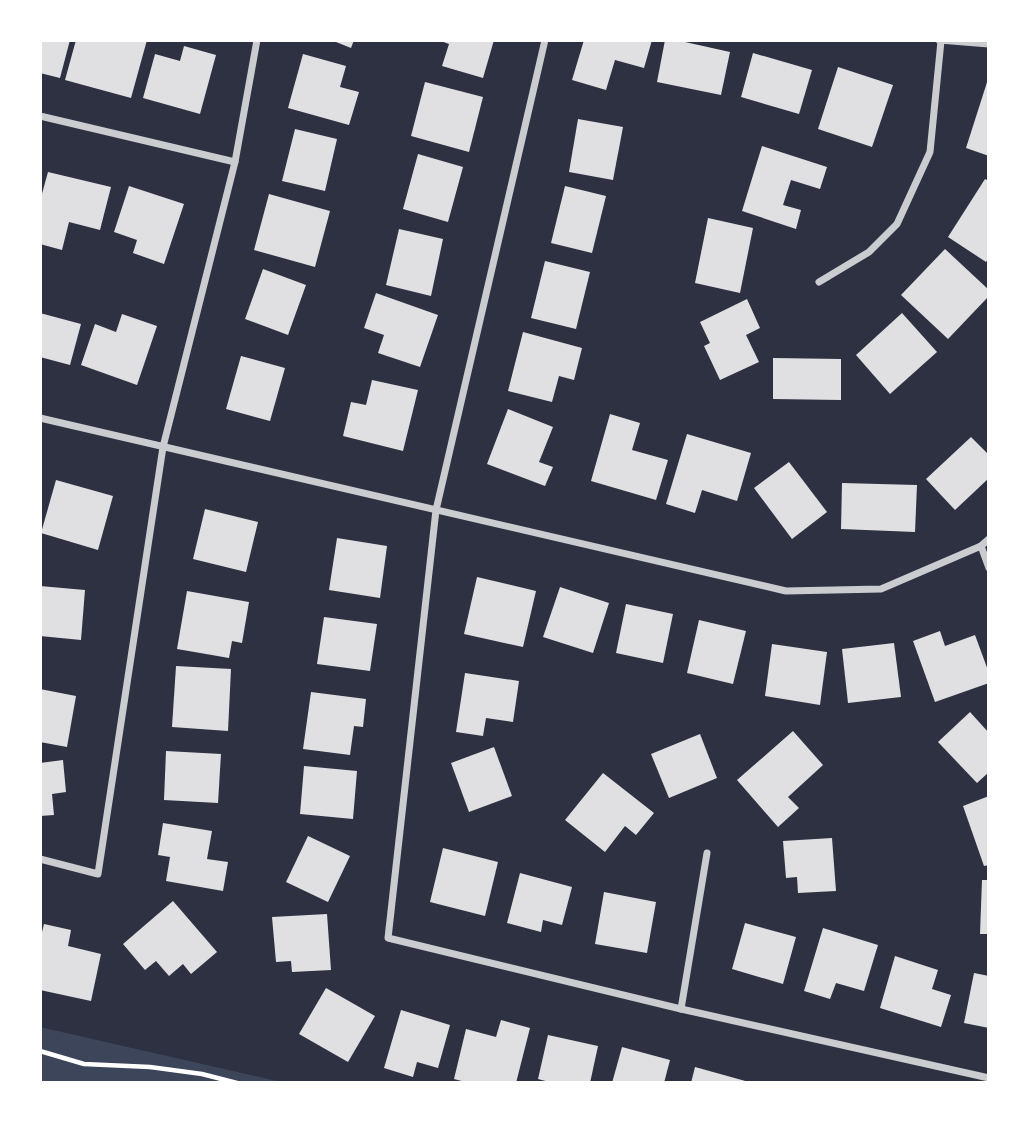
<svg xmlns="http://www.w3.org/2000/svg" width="1029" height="1123" font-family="Lato,sans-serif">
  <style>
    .green { fill: #3c4559 }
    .building { fill: #e0e0e3 }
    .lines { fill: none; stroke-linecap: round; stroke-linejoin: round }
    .path { stroke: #fff; stroke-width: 4.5 }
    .minor { stroke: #caccd0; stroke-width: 7 }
  </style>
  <rect width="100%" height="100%" fill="#2d3142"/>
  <!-- green -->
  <path class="green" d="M40 1027 286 1083H40Z"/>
  <!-- building -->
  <g class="building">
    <path d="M40 40H70L60 78 40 73Z"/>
    <path d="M76 40H147L131 98 65 80Z"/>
    <path d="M331 40H354L351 48Z"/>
    <path d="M494 40 483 78 442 66 449 44 438 40Z"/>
    <path d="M584 40H652L644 68 615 60 606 90 572 80Z"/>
    <path d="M665 40H676L730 52 721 95 657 82Z"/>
    <path d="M184 46 216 55 200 114 143 98 155 54 180 61Z"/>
    <path d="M753 53 812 70 799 114 741 97Z"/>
    <path d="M303 54 346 66 340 87 359 92 349 125 288 108Z"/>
    <path d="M838 67 893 85 872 147 818 129Z"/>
    <path d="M989 76V156L966 148Z"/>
    <path d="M425 82 483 97 469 152 411 136Z"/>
    <path d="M578 119 623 127 613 180 569 172Z"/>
    <path d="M295 129 337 139 325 191 282 181Z"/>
    <path d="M762 146 827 167 820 189 791 180 783 205 801 210 796 229 742 211Z"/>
    <path d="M418 154 463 167 448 222 403 209Z"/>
    <path d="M48 172 111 187 100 230 69 222 62 250 40 244V201Z"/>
    <path d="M985 179 989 181V257L986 262 948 237Z"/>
    <path d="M129 186 184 204 164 264 133 253 137 240 114 232Z"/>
    <path d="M565 186 606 196 592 253 551 243Z"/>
    <path d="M269 194 330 211 315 267 254 250Z"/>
    <path d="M708 218 753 228 740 293 695 283Z"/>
    <path d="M399 229 443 239 431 296 386 285Z"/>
    <path d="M945 249 989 290V296L948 339 901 295Z"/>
    <path d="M545 261 590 272 576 329 531 318Z"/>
    <path d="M263 269 306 285 288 335 245 319Z"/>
    <path d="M376 293 438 315 420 367 378 353 384 335 364 328Z"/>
    <path d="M747 299 760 328 746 335 759 362 720 380 704 346 710 343 700 322Z"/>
    <path d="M40 313 81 324 70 365 40 357Z"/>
    <path d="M902 313 937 352 890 394 856 355Z"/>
    <path d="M122 314 157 326 137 385 81 365 95 324 116 332Z"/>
    <path d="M523 332 582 348 574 380 559 376 552 402 508 391Z"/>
    <path d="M241 356 285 368 270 421 226 409Z"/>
    <path d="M773 358 841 359V400L773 399Z"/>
    <path d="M372 380 418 390 403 451 343 436 351 402 366 405Z"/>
    <path d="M508 409 553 427 539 462 553 467 545 486 487 464Z"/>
    <path d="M610 414 640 423 632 450 668 460 656 500 591 481Z"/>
    <path d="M687 434 751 453 737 501 702 490 695 513 666 504Z"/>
    <path d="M971 437 989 455V478L955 510 926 479Z"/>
    <path d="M789 462 827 512 792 539 754 488Z"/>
    <path d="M56 480 113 496 98 550 41 533Z"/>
    <path d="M842 483 917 485 915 532 841 529Z"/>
    <path d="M205 509 258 522 246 572 193 559Z"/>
    <path d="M337 538 387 546 380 598 329 590Z"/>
    <path d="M477 577 536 591 523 647 464 634Z"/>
    <path d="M40 586 85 590 81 640 40 636Z"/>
    <path d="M560 587 609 603 593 653 543 637Z"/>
    <path d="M187 591 249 602 242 643 232 641 229 658 177 649Z"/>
    <path d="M626 604 673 614 663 663 616 653Z"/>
    <path d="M324 617 377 624 370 671 317 664Z"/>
    <path d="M699 620 746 631 733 684 687 673Z"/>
    <path d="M940 631 945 646 975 635 989 673V683L935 702 913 641Z"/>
    <path d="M894 643 901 697 848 703 842 649Z"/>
    <path d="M772 644 827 652 820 705 765 696Z"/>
    <path d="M176 666 231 669 228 731 172 727Z"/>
    <path d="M465 673 519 681 513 722 486 718 483 736 456 732Z"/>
    <path d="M40 689 76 696 67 747 40 742Z"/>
    <path d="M311 692 366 699 363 727 354 726 350 755 303 749Z"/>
    <path d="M970 712 989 733V772L977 783 938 742Z"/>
    <path d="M793 731 823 765 788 797 799 808 778 827 737 780Z"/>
    <path d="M700 734 717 778 669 798 651 754Z"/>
    <path d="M494 747 512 796 469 812 451 763Z"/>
    <path d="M166 751 221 754 218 803 164 800Z"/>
    <path d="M63 760 66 792 52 794 54 815 40 816V763Z"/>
    <path d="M304 766 357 771 353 819 300 814Z"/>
    <path d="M603 773 654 813 636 835 625 826 605 852 565 820Z"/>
    <path d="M989 796V865L984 866 963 806Z"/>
    <path d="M163 823 212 831 207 859 228 862 223 891 166 881 170 857 158 855Z"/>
    <path d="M308 836 350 856 328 902 286 882Z"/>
    <path d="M832 838 836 891 798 893 797 877 786 878 783 841Z"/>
    <path d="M443 848 498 862 485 916 430 902Z"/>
    <path d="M520 873 572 887 562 925 543 920 541 932 507 923Z"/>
    <path d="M982 880H989V934H980Z"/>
    <path d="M604 892 656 902 647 953 595 944Z"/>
    <path d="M173 901 217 952 191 974 183 964 169 976 156 961 145 970 123 944Z"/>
    <path d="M327 914 331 970 292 972 291 961 276 962 272 917Z"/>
    <path d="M745 923 796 937 783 984 732 969Z"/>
    <path d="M44 924 71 930 68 946 101 954 91 1001 40 990V940Z"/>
    <path d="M823 928 878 945 864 991 836 983 830 999 804 991Z"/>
    <path d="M895 956 938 970 932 989 951 995 941 1027 880 1008Z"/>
    <path d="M974 973 989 976V1028L964 1023Z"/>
    <path d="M326 988 375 1016 348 1062 299 1034Z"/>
    <path d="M401 1010 450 1025 438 1068 417 1062 413 1077 384 1068Z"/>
    <path d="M501 1020 530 1028 516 1083H469L454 1079 466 1029 496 1037Z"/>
    <path d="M548 1035 598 1046 590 1083H553L538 1079Z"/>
    <path d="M622 1047 670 1060 664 1083H612Z"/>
    <path d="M695 1067 749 1082 748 1083H691Z"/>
  </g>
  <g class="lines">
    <!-- path -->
    <path class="path" d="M40 1051 84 1064 150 1067 202 1074 237 1083"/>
    <!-- minor -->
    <g class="minor">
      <path d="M545 40 436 510 388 938 681 1009 989 1078"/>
      <path d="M939 40 989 44"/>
      <path d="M40 116 235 162"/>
      <path d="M819 282 869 252 897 224 930 152 941 41"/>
      <path d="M40 418 786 591 881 589 981 546 989 539"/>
      <path d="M981 546 989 568"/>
      <path d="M40 859 98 874 163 447 235 162 257 40"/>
      <path d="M681 1009 707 853"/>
    </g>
  </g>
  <!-- border -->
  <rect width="1029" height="1123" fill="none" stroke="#ffffff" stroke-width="84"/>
</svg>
